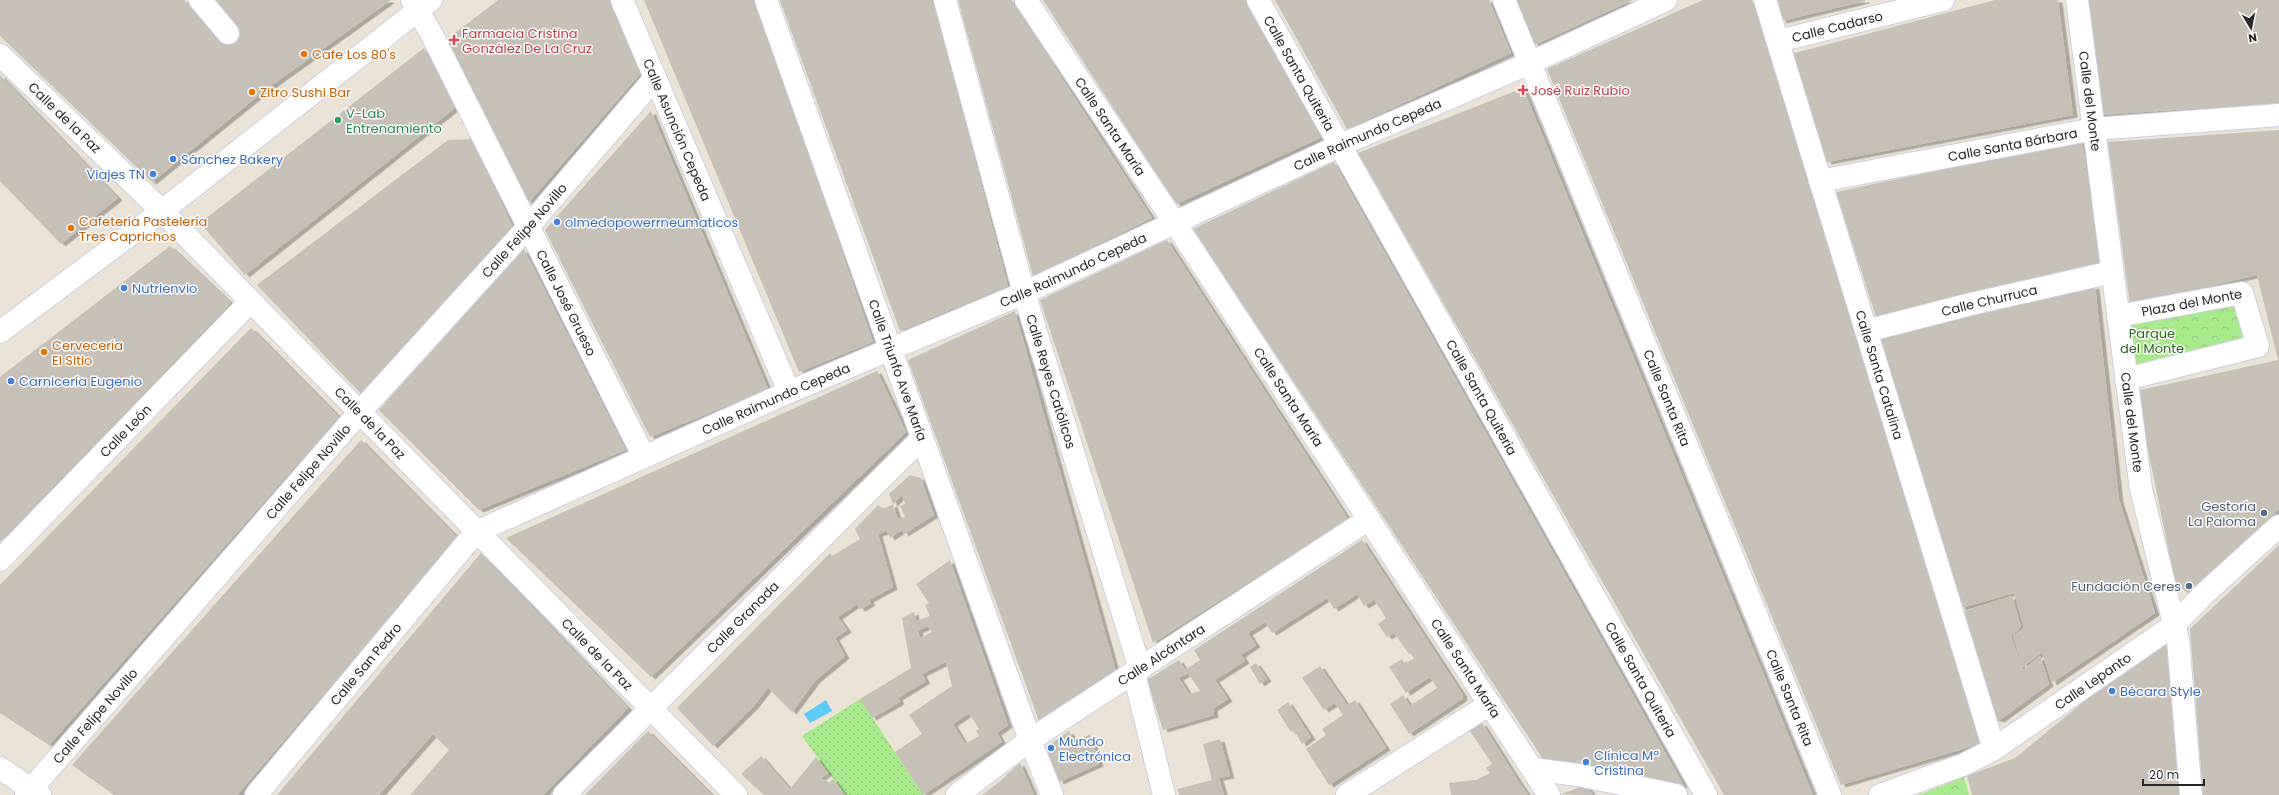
<svg xmlns="http://www.w3.org/2000/svg" width="2279" height="795" font-family="Poppins,sans-serif">
  <style>
    .grass { fill: url(#grass-dots) }
    .park { fill: url(#park-crowns) }
    .water { fill: #5dcbfa }
    .building { fill: #c6c0b6; fill-rule: evenodd; filter: url(#shadow) }
    .lines { fill: none; stroke-linecap: round; stroke-linejoin: round }
    .minor-casing { stroke: #cbcfe2; stroke-width: 24 }
    .minor { stroke: #fff; stroke-width: 22 }
    .health-dot { fill: #e0444e; stroke: #fff; stroke-width: 1.5 }
    .food-dot { fill: #e8710a; stroke: #fff; stroke-width: 1.5 }
    .leisure-dot { fill: #2e9e5b; stroke: #fff; stroke-width: 1.5 }
    .shop-dot { fill: #3f7fe0; stroke: #fff; stroke-width: 1.5 }
    .service-dot { fill: #5c6f8a; stroke: #fff; stroke-width: 1.5 }
    .labels { text-anchor: middle; dominant-baseline: central; stroke-width: 3; stroke-linejoin: round; paint-order: stroke }
    .street-label { font-size: 13px; fill: #272727; stroke: #fff }
    .health-label { font-size: 13px; fill: #be3a42; stroke: #fff; text-anchor: start }
    .food-label { font-size: 13px; fill: #c56008; stroke: #fff; text-anchor: start }
    .leisure-label { font-size: 13px; fill: #27864d; stroke: #fff; text-anchor: start }
    .shop-label { font-size: 13px; fill: #366cbe; stroke: #fff; text-anchor: start }
    .park-label { font-size: 13px; fill: #216912; stroke: #fff }
    .service-label { font-size: 13px; fill: #4e5e75; stroke: #fff; text-anchor: end }
  </style>
  <defs>
    <pattern id="grass-dots" width="8" height="8" patternUnits="userSpaceOnUse"><rect width="8" height="8" fill="#a8e98c"/><path d="M2 2h.1M6 6h.1" fill="none" stroke="#91c879" stroke-width="1.8" stroke-linecap="round"/></pattern>
    <pattern id="park-crowns" width="20" height="18" patternUnits="userSpaceOnUse"><rect width="20" height="18" fill="#a8e98c"/><path d="M2 6a3 3 0 1 1 6 0M12 15a3 3 0 1 1 6 0" fill="none" stroke="#91c879"/></pattern>
    <filter id="shadow"><feDropShadow dx="4.5" dy="2.5" stdDeviation="0" flood-color="#0004"/></filter>
  </defs>
  <rect width="100%" height="100%" fill="#ebe3d6"/>
  <!-- grass -->
  <path class="grass" d="M860 699 923 795H845L802 736Z"/>
  <!-- park -->
  <g class="park">
    <path d="M2242 293 2258 346 2126 379 2118 316Z"/>
    <path d="M1964 777 1969 795H1918Z"/>
  </g>
  <!-- water -->
  <path class="water" d="M826 700 832 711 810 723 804 714Z"/>
  <!-- building -->
  <g class="building">
    <path d="M0 0H184L221 42 238 29 213 0H391L264 91 152 182 0 36Z"/>
    <path d="M498 0H611L640 74 528 203 446 40Z"/>
    <path d="M644 0H756L873 342 799 372Z"/>
    <path d="M780 0H933L1008 286 900 331Z"/>
    <path d="M958 0H1012L1152 218 1033 276Z"/>
    <path d="M1043 0H1245L1322 137 1176 204Z"/>
    <path d="M1275 0H1489L1511 53 1347 129Z"/>
    <path d="M1517 0H1633L1534 45Z"/>
    <path d="M1703 0H1752L1980 744 1841 785 1547 69Z"/>
    <path d="M1777 0H1865V1L1782 21Z"/>
    <path d="M1995 0H2058L2073 115 1827 162 1791 54Z"/>
    <path d="M2085 0H2279V103L2099 115Z"/>
    <path d="M424 48 455 108 245 275 200 223Z"/>
    <path d="M0 75 118 198 61 244 0 181Z"/>
    <path d="M1523 88 1813 795H1724L1358 153Z"/>
    <path d="M651 111 768 389 650 437 545 230Z"/>
    <path d="M2279 130V509L2191 596 2175 582 2136 391 2278 360 2257 275 2130 305 2108 142Z"/>
    <path d="M473 139 512 226 361 394 257 285 448 140Z"/>
    <path d="M2082 140 2100 262 1876 317 1836 192Z"/>
    <path d="M1334 162 1684 786 1545 762 1193 229Z"/>
    <path d="M1167 240 1348 519 1153 643 1040 300Z"/>
    <path d="M170 246 231 303 0 542V377Z"/>
    <path d="M524 249 626 450 479 510 379 410Z"/>
    <path d="M2095 286 2119 500 2155 613 2052 683 2042 652 2023 667 2013 636 2024 628 2014 593 1961 608 1877 337Z"/>
    <path d="M1015 311 1116 672 1039 721 908 360Z"/>
    <path d="M251 328 339 417 49 745 0 713V585Z"/>
    <path d="M877 371 906 432 651 677 506 538Z"/>
    <path d="M361 440 458 538 237 795H114L72 765Z"/>
    <path d="M910 475 921 478 934 515 904 534 902 530 890 538 887 531 878 534 893 587 869 600 871 603 863 608 860 609 857 604 838 617 847 630 835 638 845 656 816 680 792 712 768 688 753 707 713 746 677 708 830 553 832 556 860 539 855 529 878 505 883 509 893 504 898 519 905 517 900 506 905 504 902 495 893 504 889 494Z"/>
    <path d="M1362 540 1463 695 1462 699 1409 734 1390 704 1403 695 1410 706 1437 688 1430 677 1406 693 1389 667 1402 659 1405 664 1414 658 1410 653 1409 654 1394 633 1387 637 1378 624 1386 618 1374 600 1364 606 1357 594 1334 609 1327 598 1272 633 1265 622 1248 633 1256 645 1241 655 1245 661 1215 680 1228 699 1213 709 1214 715 1163 730 1147 680 1179 660 1185 670 1200 660 1194 650ZM1188 673 1200 691 1189 694 1179 678Z"/>
    <path d="M2279 545V795H2203L2190 629Z"/>
    <path d="M481 553 628 708 543 795H410L449 750 433 734 379 795H277Z"/>
    <path d="M950 560 1008 725 997 733 1002 742 923 795 895 752 922 734 909 715 952 686 946 662 922 674 926 681 898 698 900 702 872 718 860 699 911 668 902 618 914 612 916 621 930 616 925 605 929 603 916 584ZM928 626 932 632 920 638 918 631ZM969 713 979 729 976 731 979 736 965 744 953 724Z"/>
    <path d="M2012 596 2021 627 2011 636 2023 670 2040 656 2049 684 2000 720 1989 717 1962 612Z"/>
    <path d="M2166 641 2170 642 2184 795H1972L1967 776 2015 758 2108 682Z"/>
    <path d="M1256 663 1267 679 1260 684 1250 667Z"/>
    <path d="M1320 666 1347 705 1355 700 1386 748 1329 785 1306 749 1326 735 1322 729 1343 715 1335 703 1324 710 1302 678Z"/>
    <path d="M1288 702 1311 737 1302 744 1294 730 1291 732 1277 710Z"/>
    <path d="M1482 723 1519 782 1528 795H1451L1449 783 1476 780 1490 773 1486 768 1492 764 1470 731Z"/>
    <path d="M648 731 712 795H585Z"/>
    <path d="M1069 731 1075 744 1090 734 1099 764 1059 782 1046 747Z"/>
    <path d="M1220 739 1230 776 1219 778 1224 795H1179L1178 789 1212 780 1203 744Z"/>
    <path d="M761 756 790 789 816 757 828 773 821 778 829 783 833 779 845 795H764L741 774Z"/>
    <path d="M1020 763 1034 795H982L999 782Z"/>
    <path d="M1586 785 1593 795 1561 794Z"/>
  </g>
  <g class="lines">
    <!-- minor casing -->
    <g class="minor-casing">
      <g id="minor">
        <path d="M200 0 228 33"/>
        <path id="s1" d="M412 0 432 35 644 457"/>
        <path id="s2" d="M622 0 789 392"/>
        <path id="s3" d="M766 0 1030 740 1052 795"/>
        <path id="s4" d="M945 0 1024 293 1140 669"/>
        <path id="s5" d="M1026 0 1175 223 1549 795"/>
        <path id="s6" d="M1258 0 1706 795"/>
        <path id="s7" d="M1504 0 1830 795"/>
        <path id="s8" d="M1765 0 1994 749"/>
        <path id="s9" d="M2077 0 2141 489 2178 640 2191 795"/>
        <path id="s10" d="M1778 41 1943 0"/>
        <path id="s11" d="M0 55 162 211 736 795"/>
        <path id="s12" d="M1820 181 2094 129 2279 115"/>
        <path id="s13" d="M2118 316 2242 293 2258 346 2126 379"/>
        <path id="s14" d="M1866 331 1971 304 2112 272"/>
        <path d="M0 332 162 211 431 0"/>
        <path id="s15" d="M0 560 250 302"/>
        <path d="M1134 673 1164 795"/>
        <path d="M0 768 40 795"/>
        <path d="M1533 769 1578 775 1676 795"/>
        <path id="s16" d="M26 795 359 413 528 227 655 78"/>
        <path id="s17" d="M256 795 476 532 789 392 1024 293 1341 145 1530 63 1666 0"/>
        <path id="s18" d="M564 795 921 439"/>
        <path id="s19" d="M957 795 1030 740 1369 519"/>
        <path d="M1347 795 1490 704"/>
        <path id="s20" d="M1880 795 1965 764 1994 749 2174 625 2203 595 2279 526"/>
      </g>
    </g>
    <!-- minor -->
    <use href="#minor" class="minor"/>
  </g>
  <!-- markers -->
  <g class="health-dot">
    <path d="M452 34h4v4h4v4h-4v4h-4v-4h-4v-4h4z"/>
    <path d="M1521 84h4v4h4v4h-4v4h-4v-4h-4v-4h4z"/>
  </g>
  <g class="food-dot">
    <circle cx="304" cy="54" r="4"/>
    <circle cx="252" cy="92" r="4"/>
    <circle cx="71" cy="228" r="4"/>
    <circle cx="44" cy="352" r="4"/>
  </g>
  <circle class="leisure-dot" cx="338" cy="120" r="4"/>
  <g class="shop-dot">
    <circle cx="173" cy="159" r="4"/>
    <circle cx="153" cy="174" r="4"/>
    <circle cx="557" cy="222" r="4"/>
    <circle cx="124" cy="288" r="4"/>
    <circle cx="11" cy="381" r="4"/>
    <circle cx="2112" cy="691" r="4"/>
    <circle cx="1051" cy="748" r="4"/>
    <circle cx="1586" cy="762" r="4"/>
  </g>
  <g class="service-dot">
    <circle cx="2264" cy="513" r="4"/>
    <circle cx="2189" cy="586" r="4"/>
  </g>
  <g class="labels">
    <!-- street labels -->
    <g class="street-label">
      <text stroke="none"><textPath href="#s10" startOffset="61">Calle Cadarso</textPath></text>
      <text stroke="none"><textPath href="#s6" startOffset="84">Calle Santa Quiteria</textPath></text>
      <text stroke="none"><textPath href="#s9" startOffset="102">Calle del Monte</textPath></text>
      <text stroke="none"><textPath href="#s11" startOffset="90">Calle de la Paz</textPath></text>
      <text stroke="none"><textPath href="#s5" startOffset="152">Calle Santa María</textPath></text>
      <text stroke="none"><textPath href="#s2" startOffset="141">Calle Asunción Cepeda</textPath></text>
      <text stroke="none"><textPath href="#s17" startOffset="1319">Calle Raimundo Cepeda</textPath></text>
      <text stroke="none"><textPath href="#s12" startOffset="196">Calle Santa Bárbara</textPath></text>
      <text stroke="none"><textPath href="#s16" startOffset="753">Calle Felipe Novillo</textPath></text>
      <text stroke="none"><textPath href="#s17" startOffset="995">Calle Raimundo Cepeda</textPath></text>
      <text stroke="none"><textPath href="#s14" startOffset="127">Calle Churruca</textPath></text>
      <text stroke="none"><textPath href="#s1" startOffset="340">Calle José Grueso</textPath></text>
      <text stroke="none"><textPath href="#s13" startOffset="75">Plaza del Monte</textPath></text>
      <text stroke="none"><textPath href="#s3" startOffset="393">Calle Triunfo Ave María</textPath></text>
      <text stroke="none"><textPath href="#s8" startOffset="392">Calle Santa Catalina</textPath></text>
      <text stroke="none"><textPath href="#s4" startOffset="396">Calle Reyes Católicos</textPath></text>
      <text stroke="none"><textPath href="#s5" startOffset="476">Calle Santa María</textPath></text>
      <text stroke="none"><textPath href="#s6" startOffset="456">Calle Santa Quiteria</textPath></text>
      <text stroke="none"><textPath href="#s7" startOffset="430">Calle Santa Rita</textPath></text>
      <text stroke="none"><textPath href="#s17" startOffset="671">Calle Raimundo Cepeda</textPath></text>
      <text stroke="none"><textPath href="#s11" startOffset="522">Calle de la Paz</textPath></text>
      <text stroke="none"><textPath href="#s9" startOffset="426">Calle del Monte</textPath></text>
      <text stroke="none"><textPath href="#s15" startOffset="180">Calle León</textPath></text>
      <text stroke="none"><textPath href="#s16" startOffset="429">Calle Felipe Novillo</textPath></text>
      <text stroke="none"><textPath href="#s18" startOffset="252">Calle Granada</textPath></text>
      <text stroke="none"><textPath href="#s11" startOffset="846">Calle de la Paz</textPath></text>
      <text stroke="none"><textPath href="#s19" startOffset="248">Calle Alcántara</textPath></text>
      <text stroke="none"><textPath href="#s17" startOffset="171">Calle San Pedro</textPath></text>
      <text stroke="none"><textPath href="#s5" startOffset="800">Calle Santa María</textPath></text>
      <text stroke="none"><textPath href="#s6" startOffset="780">Calle Santa Quiteria</textPath></text>
      <text stroke="none"><textPath href="#s20" startOffset="243">Calle Lepanto</textPath></text>
      <text stroke="none"><textPath href="#s7" startOffset="754">Calle Santa Rita</textPath></text>
      <text stroke="none"><textPath href="#s16" startOffset="105">Calle Felipe Novillo</textPath></text>
    </g>
    <!-- health labels -->
    <g class="health-label">
      <text x="462" y="33">Farmacia Cristina<tspan x="462" dy="15">González De La Cruz</tspan></text>
      <text x="1531" y="90">José Ruiz Rubio</text>
    </g>
    <!-- food labels -->
    <g class="food-label">
      <text x="312" y="54">Cafe Los 80's</text>
      <text x="260" y="92">Zitro Sushi Bar</text>
      <text x="79" y="221">Cafetería Pastelería<tspan x="79" dy="15">Tres Caprichos</tspan></text>
      <text x="52" y="345">Cervecería<tspan x="52" dy="15">El Sitio</tspan></text>
    </g>
    <!-- leisure labels -->
    <g class="leisure-label">
      <text x="346" y="113">V-Lab<tspan x="346" dy="15">Entrenamiento</tspan></text>
    </g>
    <!-- shop labels -->
    <g class="shop-label">
      <text x="181" y="159">Sánchez Bakery</text>
      <text x="145" y="174" text-anchor="end">Viajes TN</text>
      <text x="565" y="222">olmedopowerrneumaticos</text>
      <text x="132" y="288">Nutrienvio</text>
      <text x="19" y="381">Carnicería Eugenio</text>
      <text x="2120" y="691">Bécara Style</text>
      <text x="1059" y="741">Mundo<tspan x="1059" dy="15">Electrónica</tspan></text>
      <text x="1594" y="755">Clínica Mª<tspan x="1594" dy="15">Cristina</tspan></text>
    </g>
    <!-- park labels -->
    <g class="park-label">
      <text x="2152" y="333">Parque<tspan x="2152" dy="15">del Monte</tspan></text>
    </g>
    <!-- service labels -->
    <g class="service-label">
      <text x="2256" y="506">Gestoría<tspan x="2256" dy="15">La Paloma</tspan></text>
      <text x="2181" y="586">Fundación Ceres</text>
    </g>
  </g>
  <!-- north arrow -->
  <g transform="translate(2251 28) rotate(170)" stroke="#ffffff" stroke-width="3" paint-order="stroke">
  <path d="M0-3L7 15L0 10L-7 15Z" fill="#272727"/>
  <text y="-6" font-size="11" font-weight="bold" text-anchor="middle" fill="#272727">N</text>
  </g>
  <!-- scale -->
  <path d="M2143 779v6h61v-6" fill="none" stroke="#272727" stroke-width="2"/>
  <text x="2149" y="779" font-size="12" fill="#272727" stroke="#ffffff" stroke-width="3" paint-order="stroke">20 m</text>
</svg>
